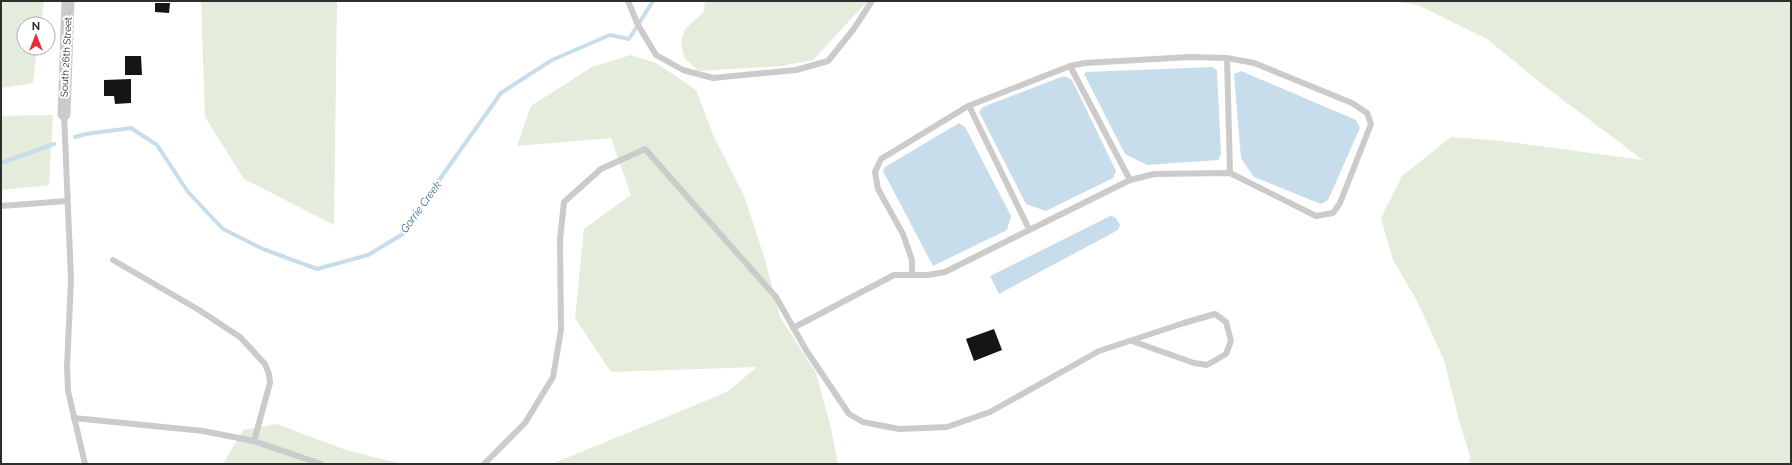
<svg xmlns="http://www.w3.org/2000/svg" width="1792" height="465" font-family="Raleway,sans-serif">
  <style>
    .green { fill: #e4ecdb }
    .water { fill: #c7ddec }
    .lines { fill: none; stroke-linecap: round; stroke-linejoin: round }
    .stream { stroke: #c7ddec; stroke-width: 4 }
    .building { fill: #151515 }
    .lane { stroke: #cbcbcb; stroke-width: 6 }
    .street { stroke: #cbcbcb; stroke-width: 13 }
    .labels { text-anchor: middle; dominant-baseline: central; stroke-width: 4; stroke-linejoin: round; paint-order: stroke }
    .street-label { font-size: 10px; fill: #2e2e2e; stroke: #fff }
    .water-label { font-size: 11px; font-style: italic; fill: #3a6e92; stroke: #fff }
  </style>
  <rect width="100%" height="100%" fill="#fff"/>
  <!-- green -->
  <g class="green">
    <path d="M1 1H44L41 24H24V48H37L33 83 1 88Z"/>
    <path d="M196 1H337L334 225 244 179 205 117 201 2Z"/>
    <path d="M705 1H873L863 6 813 60 782 66 698 71 684 57 681 42 685 29 703 13Z"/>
    <path d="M1390 1H1791V464H1469L1470 456 1459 420 1444 360 1416 299 1393 260 1381 218 1402 176 1451 137 1502 141 1643 160 1547 88 1487 39 1418 5Z"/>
    <path d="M631 55 656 63 696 90 713 135 745 198 765 260 780 317 816 373 831 428 838 464H552L727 392 757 367 611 372 575 318 584 229 631 195 611 138 517 146 531 106 592 67Z"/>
    <path d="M53 115 49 185 1 190V116Z"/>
    <path d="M277 424 346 450 402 464H223L243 430Z"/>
  </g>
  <!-- water -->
  <g class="water">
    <path d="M1212 67 1217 70 1221 154 1218 160 1147 165 1125 154 1084 74 1086 72Z"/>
    <path d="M1241 71 1356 120 1360 128 1328 200 1321 204 1254 177 1241 158 1234 74Z"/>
    <path d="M1064 76 1072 80 1116 171 1113 178 1046 211 1026 204 979 112 983 107Z"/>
    <path d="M959 123 965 127 1011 216 1007 230 933 266 883 171 885 167Z"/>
    <path d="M1110 216 1115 217 1120 225 1118 230 999 294 990 276Z"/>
  </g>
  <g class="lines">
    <!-- stream -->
    <g class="stream">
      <path d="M75 137 86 134 131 128 157 145 188 192 223 229 263 249 317 269 368 255 403 234 427 197 501 93 552 60 610 35 629 39 653 1"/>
      <path d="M1 163 54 144"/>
    </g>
  </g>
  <!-- building -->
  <g class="building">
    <path d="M155 3H170L169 13 155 12Z"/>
    <path d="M125 56H141L142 75H125Z"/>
    <path d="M131 79V103L115 104 114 96H104V80Z"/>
    <path d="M994 329 1002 350 974 361 966 339Z"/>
  </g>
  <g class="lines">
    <!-- lane -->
    <g class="lane">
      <path d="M628 1 638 25 656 55 683 70 713 78 796 70 828 61 853 30 872 1"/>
      <path d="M1227 58 1230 173"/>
      <path d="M1070 66 1130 180"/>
      <path d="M969 106 1029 229"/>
      <path d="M64 114 71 279 67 367 68 391 85 464"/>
      <path d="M1 206 67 201"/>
      <path d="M113 260 199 310 240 337 265 364 269 374 270 383 254 441"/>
      <path d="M793 328 894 275H928L945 272 1130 180 1154 174 1230 173 1316 216 1333 213 1340 203 1371 124 1367 113 1352 103 1254 63 1227 58 1190 57 1085 63 1070 66 968 106 881 159 875 172 878 189 903 234 912 260V275"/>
      <path d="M74 418 203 431 254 441 321 464"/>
      <path d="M484 464 525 423 553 377 561 330 560 240 564 202 601 169 645 149 776 297 806 350 849 414 863 422 899 429 947 427 990 412 1099 351 1184 323 1215 314 1226 322 1231 341 1226 354 1207 365 1194 363 1132 341"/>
    </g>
    <!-- street -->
    <path class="street" d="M64 114 68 1"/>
  </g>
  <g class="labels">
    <!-- street labels -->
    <g class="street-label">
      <text transform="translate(66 57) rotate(-87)">South 26th Street</text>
    </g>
    <!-- water labels -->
    <g class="water-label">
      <text transform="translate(421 207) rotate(-54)">Gorrie Creek</text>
    </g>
  </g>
  <!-- border -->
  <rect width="1792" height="465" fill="none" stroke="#2e2e2e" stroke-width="4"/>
  <!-- north arrow -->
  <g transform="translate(36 36)"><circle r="19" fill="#ffffff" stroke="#ababab"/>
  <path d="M0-3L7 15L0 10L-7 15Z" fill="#e92c35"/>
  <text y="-6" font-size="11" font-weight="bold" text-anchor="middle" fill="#2e2e2e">N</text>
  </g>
</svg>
